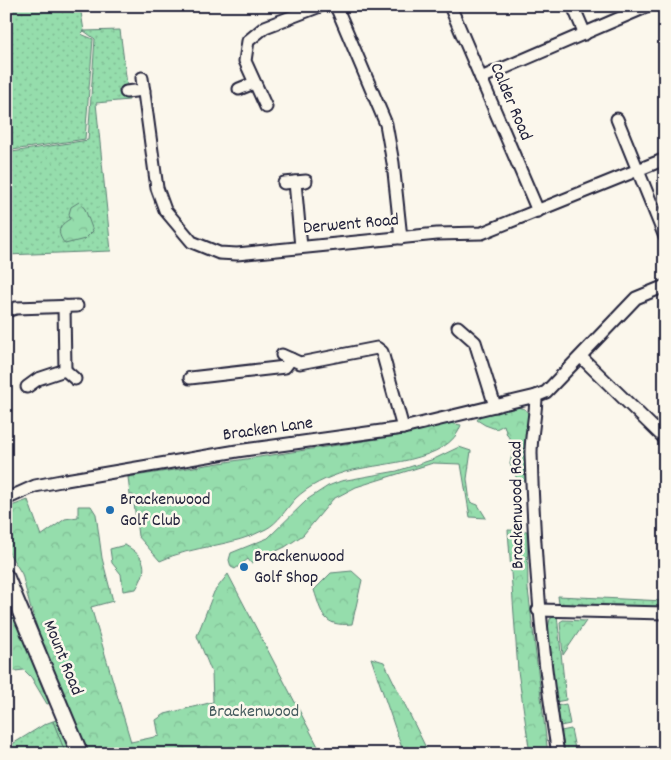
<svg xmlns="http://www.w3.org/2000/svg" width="671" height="760" font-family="Dekko,sans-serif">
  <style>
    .grass { fill: url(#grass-dots); stroke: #5c8074 }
    .forest { fill: url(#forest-crowns); stroke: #5c8074 }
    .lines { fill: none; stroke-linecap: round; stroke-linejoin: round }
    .minor-casing { stroke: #22223b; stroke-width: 15 }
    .major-casing { stroke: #22223b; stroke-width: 19 }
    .minor { stroke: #fbf7ec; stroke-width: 11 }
    .major { stroke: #fbf7ec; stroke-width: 15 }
    .poi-dot { fill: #1f6fb2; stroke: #fbf7ec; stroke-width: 2 }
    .labels { text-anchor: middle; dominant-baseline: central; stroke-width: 5; stroke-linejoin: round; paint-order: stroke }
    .street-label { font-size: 18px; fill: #22223b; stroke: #fbf7ec }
    .poi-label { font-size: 18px; fill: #22223b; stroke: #fbf7ec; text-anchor: start }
    .park-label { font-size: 18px; fill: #445a5d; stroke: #fbf7ec }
  </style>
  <defs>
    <pattern id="grass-dots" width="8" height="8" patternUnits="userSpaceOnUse" patternTransform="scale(1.25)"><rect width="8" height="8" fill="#95ddac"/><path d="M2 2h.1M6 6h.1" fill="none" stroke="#80bd95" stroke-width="1.8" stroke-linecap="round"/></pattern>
    <pattern id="forest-crowns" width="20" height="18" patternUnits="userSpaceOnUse" patternTransform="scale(1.25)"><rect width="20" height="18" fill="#95ddac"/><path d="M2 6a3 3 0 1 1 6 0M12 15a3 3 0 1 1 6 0" fill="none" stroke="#80bd95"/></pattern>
  </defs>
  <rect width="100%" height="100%" fill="#fbf7ec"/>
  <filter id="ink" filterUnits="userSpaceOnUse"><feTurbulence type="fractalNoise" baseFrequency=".02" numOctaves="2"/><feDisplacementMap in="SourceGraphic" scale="10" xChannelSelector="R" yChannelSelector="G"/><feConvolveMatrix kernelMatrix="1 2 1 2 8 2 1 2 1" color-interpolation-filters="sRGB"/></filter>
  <g filter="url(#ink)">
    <!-- grass -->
    <g class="grass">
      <path d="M6 6H80L84 31 120 30 129 100 96 103 111 251 6 255V153L88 140 95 39 84 31 81 34 93 39 85 139 6 151Z"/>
      <path d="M558 596 665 601V608L559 604Z"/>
      <path d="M557 615 566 700 555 702 547 633 550 619Z"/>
      <path d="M566 704 570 724 560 726 556 706Z"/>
      <path d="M53 721 66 754H6V748L45 724Z"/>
      <path d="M571 729 576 754H565L561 731Z"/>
    </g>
    <!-- forest -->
    <g class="forest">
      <path d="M79 202 85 209 93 231 85 239 65 244C56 232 58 226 70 219L69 214 71 207Z"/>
      <path d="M517 407 525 409 530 416 527 481H518L510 464 514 444 507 435 504 425 496 429 485 425 477 420 482 414Z"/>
      <path d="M449 423 461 425C450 463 376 463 345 472 328 477 308 486 295 499 286 509 278 523 266 529 233 547 193 545 160 561L138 536 133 495H130L128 477 397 436Z"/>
      <path d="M459 447 471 451 467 479 470 502 478 505 486 518 470 517 461 464 433 463 356 487 333 499 303 535 285 547 251 563 248 559 235 569 231 567 229 560 231 553 268 538 308 499 328 486 341 481 397 471 434 459Z"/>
      <path d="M28 500 41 536 65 519 78 517V506H91L96 514 102 558 113 601 91 607 131 742 159 736 156 720 165 714 213 702 212 673 197 636 214 592 228 574 322 754H88L41 639 30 606 22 574 6 548V508Z"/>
      <path d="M508 530 527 531 528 589 548 754H530L518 671Z"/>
      <path d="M125 545C146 557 149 568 136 589L123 591 121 574 112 563 110 549Z"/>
      <path d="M352 571 362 580 352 624C323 627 322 614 314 590L331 573Z"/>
      <path d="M6 595 55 702 47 704 31 677 24 670 6 672Z"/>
      <path d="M563 620 586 621 563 655 560 622Z"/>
      <path d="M371 658 384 662 429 754H404Z"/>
      <path d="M61 719 74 754H66L53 721Z"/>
    </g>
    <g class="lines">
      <!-- minor casing -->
      <g class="minor-casing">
        <g id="minor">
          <path d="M336 6 386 124 393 163 401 238"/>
          <path d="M450 6 538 211"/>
          <path d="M573 6 585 34"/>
          <path d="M142 78 157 188 165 210 192 242 219 253 237 254 437 234 482 233 665 159"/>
          <path d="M481 78 648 6"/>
          <path d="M239 89 254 83"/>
          <path d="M126 92 144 90"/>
          <path d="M266 107 245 61 248 41 265 27 320 6"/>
          <path d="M617 119 665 237"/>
          <path d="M295 182 301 247"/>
          <path d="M284 183 306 181"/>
          <path d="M6 311 16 308 77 306"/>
          <path d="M458 327 475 342 495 406"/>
          <path d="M282 355 300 363 377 348 382 352 403 428"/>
          <path d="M581 357 665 439"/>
          <path d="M65 370 75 379"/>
          <path d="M190 378 285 367 291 359"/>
          <path d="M27 387 38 379 65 370 64 306"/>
          <path d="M6 499 35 486 66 480 237 451 403 428 536 396"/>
          <path d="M538 610 665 613"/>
          <path d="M558 754C541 653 534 555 531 453 531 434 536 415 536 396L546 392 636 298 665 286"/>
        </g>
      </g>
      <!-- major casing -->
      <g class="major-casing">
        <path id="major" d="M6 577 80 754"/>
      </g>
      <!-- minor -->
      <use href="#minor" class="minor"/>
      <!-- major -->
      <use href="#major" class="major"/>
    </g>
  </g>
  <!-- markers -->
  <g class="poi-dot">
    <circle cx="110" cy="510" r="5"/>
    <circle cx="244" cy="567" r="5"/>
  </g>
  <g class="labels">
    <!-- street labels -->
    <g class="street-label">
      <text transform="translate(510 102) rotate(67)">Calder Road</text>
      <text transform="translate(351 225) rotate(-5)">Derwent Road</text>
      <text transform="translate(268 430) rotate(-8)">Bracken Lane</text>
      <text transform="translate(518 505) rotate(-91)">Brackenwood Road</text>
      <text transform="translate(62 658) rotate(68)">Mount Road</text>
    </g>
    <!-- poi labels -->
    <g class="poi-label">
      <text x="120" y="500">Brackenwood<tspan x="120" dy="21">Golf Club</tspan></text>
      <text x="254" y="557">Brackenwood<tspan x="254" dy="21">Golf Shop</tspan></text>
    </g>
    <!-- park labels -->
    <g class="park-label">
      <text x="254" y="712">Brackenwood</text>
    </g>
  </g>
  <!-- margin -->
  <rect width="671" height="760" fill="none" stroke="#fbf7ec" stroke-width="25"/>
  <rect x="12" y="12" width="646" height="735" fill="none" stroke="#22223b" stroke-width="2" filter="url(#ink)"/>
</svg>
